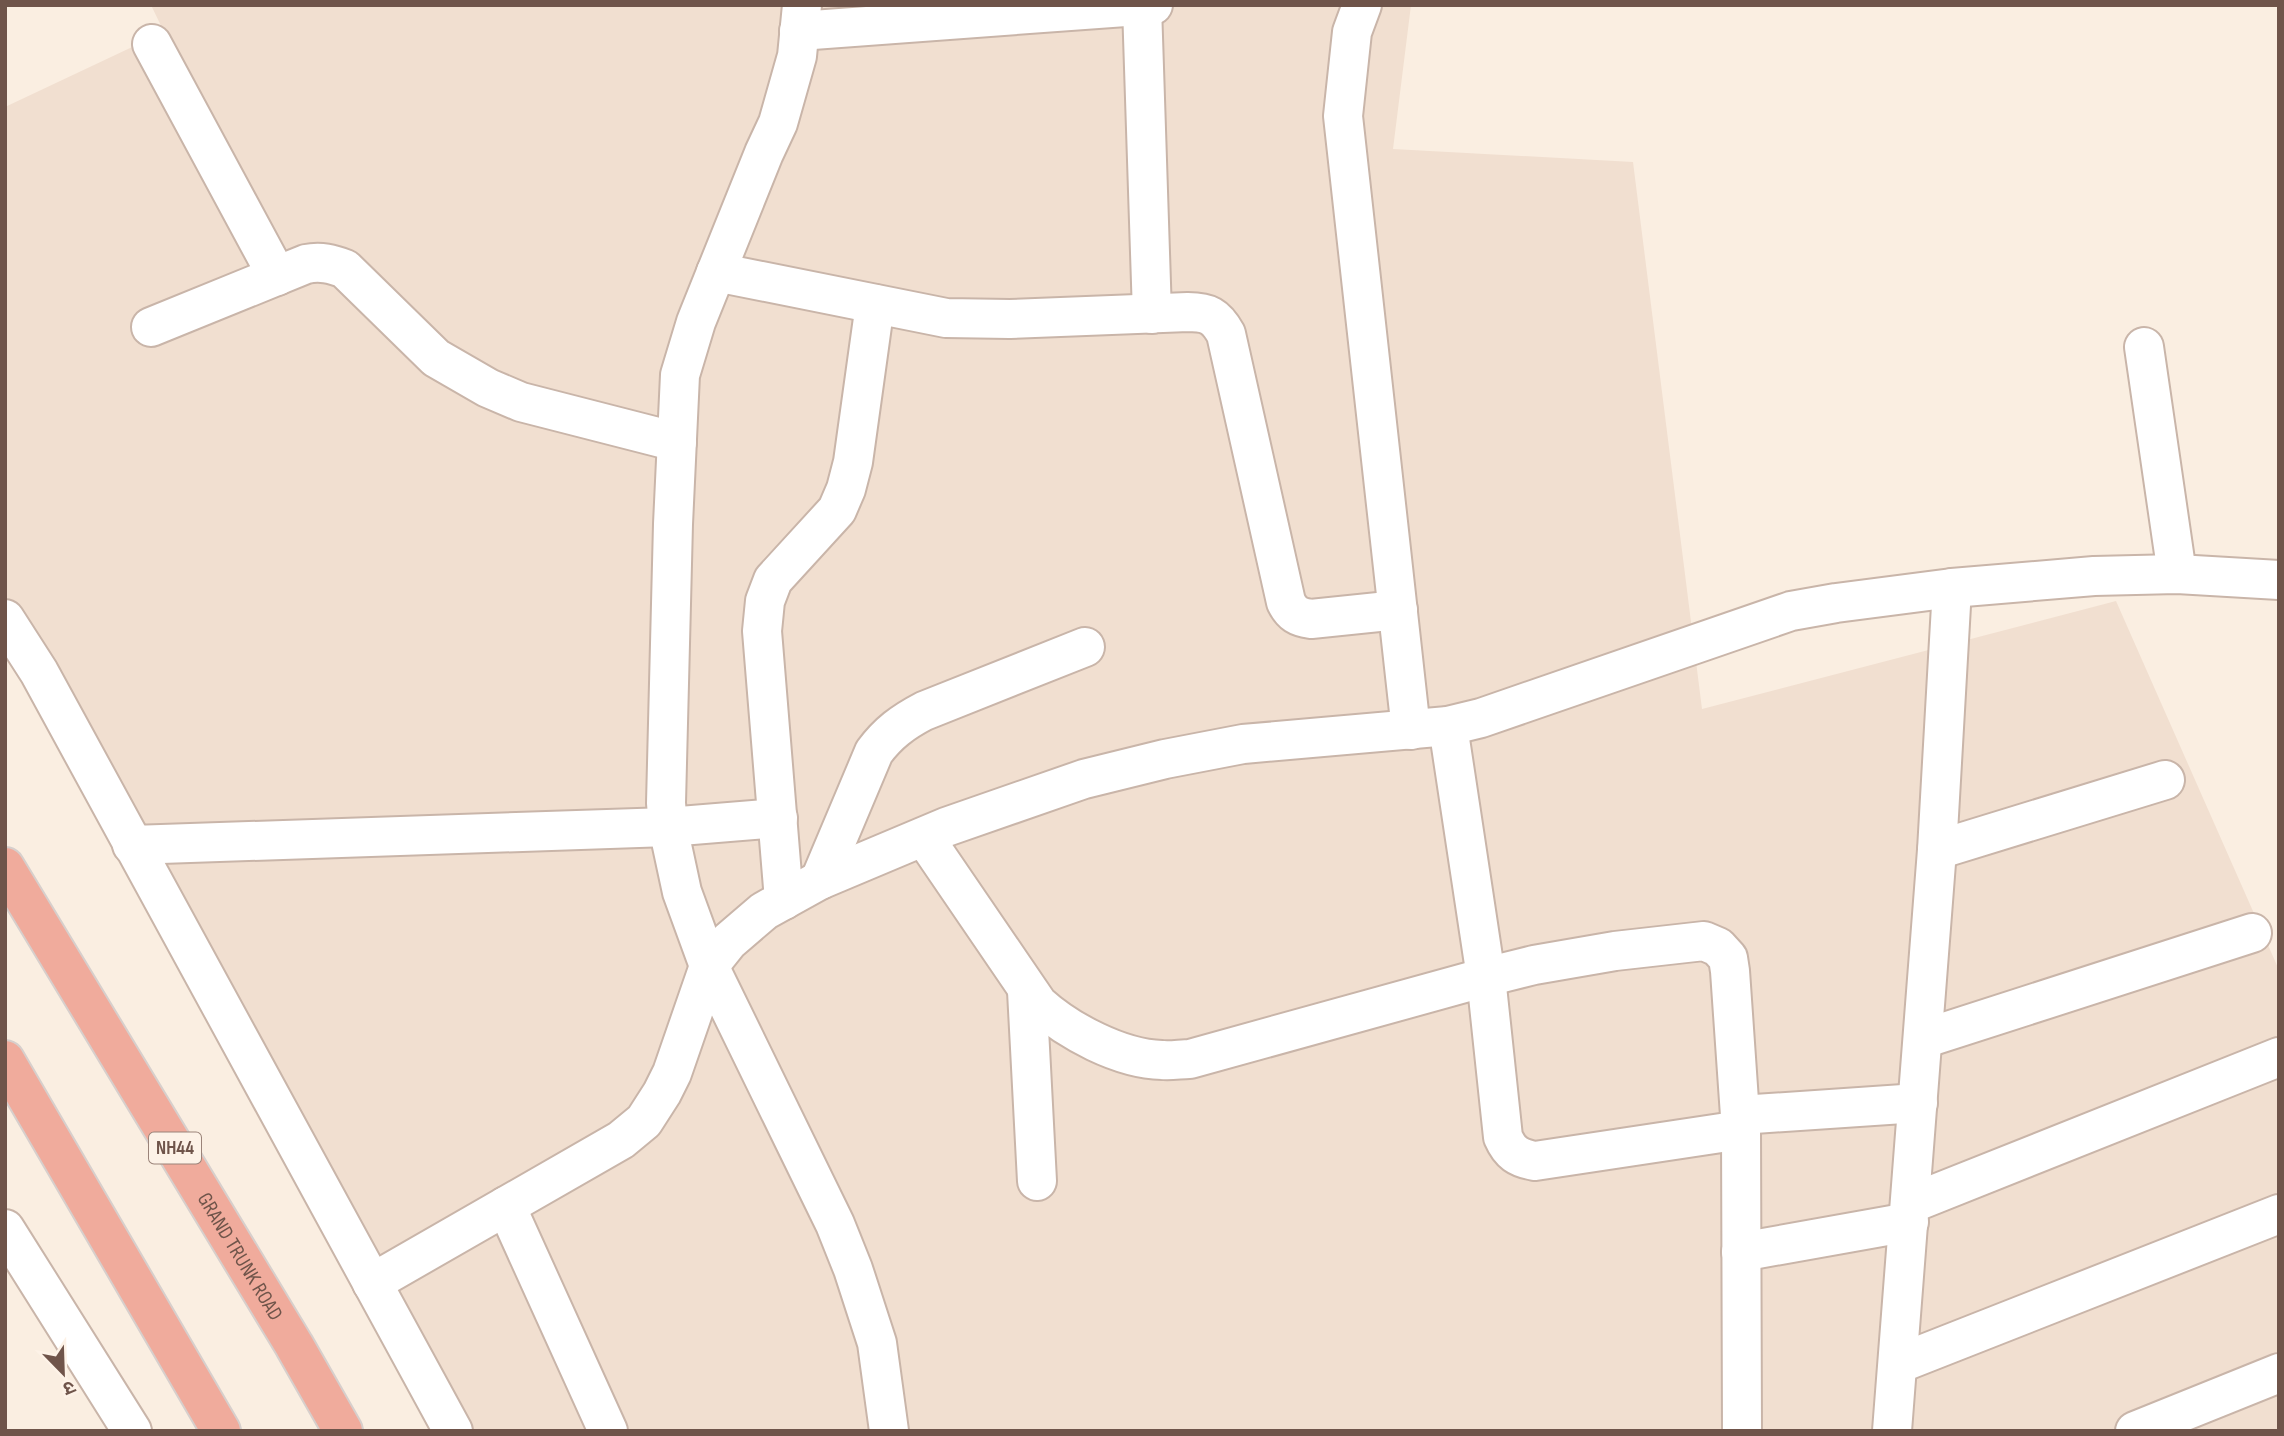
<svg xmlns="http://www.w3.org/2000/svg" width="2284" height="1436" font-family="'Sofia Sans Condensed','Noto Sans Devanagari',sans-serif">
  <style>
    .residential { fill: #f1dfd0 }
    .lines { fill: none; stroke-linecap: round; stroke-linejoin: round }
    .minor-casing { stroke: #c9b5a9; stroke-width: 42 }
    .highway-casing { stroke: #d7cfcc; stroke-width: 42 }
    .minor { stroke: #fff; stroke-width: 38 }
    .highway { stroke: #f0ab9c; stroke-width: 38 }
    .labels { text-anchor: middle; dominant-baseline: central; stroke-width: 5; stroke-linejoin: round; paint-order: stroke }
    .shield { fill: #fdf2e7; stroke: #9a8379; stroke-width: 2 }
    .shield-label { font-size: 19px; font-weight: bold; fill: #6f544a }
    .street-label { font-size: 21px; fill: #6f544a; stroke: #fdf2e7 }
  </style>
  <rect width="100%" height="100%" fill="#faeee1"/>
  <!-- residential -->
  <path class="residential" d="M151 5H1411L1393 149 1633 162 1702 709 2116 601 2279 970V1431H470L5 621V107L164 32Z"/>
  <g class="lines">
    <!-- minor casing -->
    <g class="minor-casing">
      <g id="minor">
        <path d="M802 5 797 56 778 123 764 153 696 322 680 375 673 524 666 803 668 827 682 892 709 966 835 1224 853 1269 877 1343 889 1431"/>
        <path d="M1362 5 1352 32 1343 116 1411 730"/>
        <path d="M1142 6 1152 314"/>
        <path d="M799 31 1153 5"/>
        <path d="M152 44 277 276"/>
        <path d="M716 272 946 318 1010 319 1188 312C1208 312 1216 316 1226 334L1286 602C1292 614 1298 617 1311 619L1398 610"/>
        <path d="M151 327 306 264C321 261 332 264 345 269L436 358 488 388 521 402 677 442"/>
        <path d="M2144 347 2177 574"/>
        <path d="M5 619 39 672 453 1431"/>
        <path d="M1448 726 1486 977 1503 1137C1510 1153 1518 1158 1535 1161L1741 1130"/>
        <path d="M924 837 1038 1004C1068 1031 1120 1059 1162 1060 1171 1061 1181 1059 1190 1059L1486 977 1534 965 1615 951 1704 941 1718 947 1728 958 1730 971 1741 1130 1742 1431"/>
        <path d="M132 845 668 827 778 818"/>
        <path d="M1937 850 2165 780"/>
        <path d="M820 880 874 752C888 733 903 722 924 711L1085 647"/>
        <path d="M784 900 762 631 765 601 773 580 837 510 846 489 853 462 875 304"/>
        <path d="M1027 991 1037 1181"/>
        <path d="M1923 1039 2252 933"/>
        <path d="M1740 1115 1918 1103"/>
        <path d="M1910 1204 2279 1057"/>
        <path d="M506 1206 608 1431"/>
        <path d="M5 1229 132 1431"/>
        <path d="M1741 1252 1909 1222"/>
        <path d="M372 1283 621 1140 644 1121 662 1093 672 1073 709 966 729 941 764 911 820 880 946 827 1084 779 1165 759 1243 744 1448 726 1481 718 1791 611 1836 603 1952 588 2094 576 2177 574 2279 580"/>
        <path d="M1898 1364 2279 1214"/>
        <path d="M1892 1431 1937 850 1952 588"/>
        <path d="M2135 1431 2279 1373"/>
      </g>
    </g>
    <!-- highway casing -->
    <g class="highway-casing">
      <g id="highway">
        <path id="s1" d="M5 867 294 1345 343 1431"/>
        <path d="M5 1060 221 1431"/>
      </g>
    </g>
    <!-- minor -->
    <use href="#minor" class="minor"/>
    <!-- highway -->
    <use href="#highway" class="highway"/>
  </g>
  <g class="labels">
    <!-- shield labels -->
    <rect class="shield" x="149" y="1132.5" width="52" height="31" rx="5"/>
    <g class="shield-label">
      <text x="175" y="1148">NH44</text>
    </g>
    <!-- street labels -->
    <g class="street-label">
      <text stroke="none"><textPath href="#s1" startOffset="455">GRAND TRUNK ROAD</textPath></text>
    </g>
  </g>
  <!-- border -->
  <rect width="2284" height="1436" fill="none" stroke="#6f544a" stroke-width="14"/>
  <!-- north arrow -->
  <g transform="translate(63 1373) rotate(157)" stroke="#fdf2e7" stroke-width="5" paint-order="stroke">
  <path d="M0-5L12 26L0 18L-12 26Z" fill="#6f544a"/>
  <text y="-10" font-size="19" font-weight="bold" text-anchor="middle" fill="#6f544a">उ</text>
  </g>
</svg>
